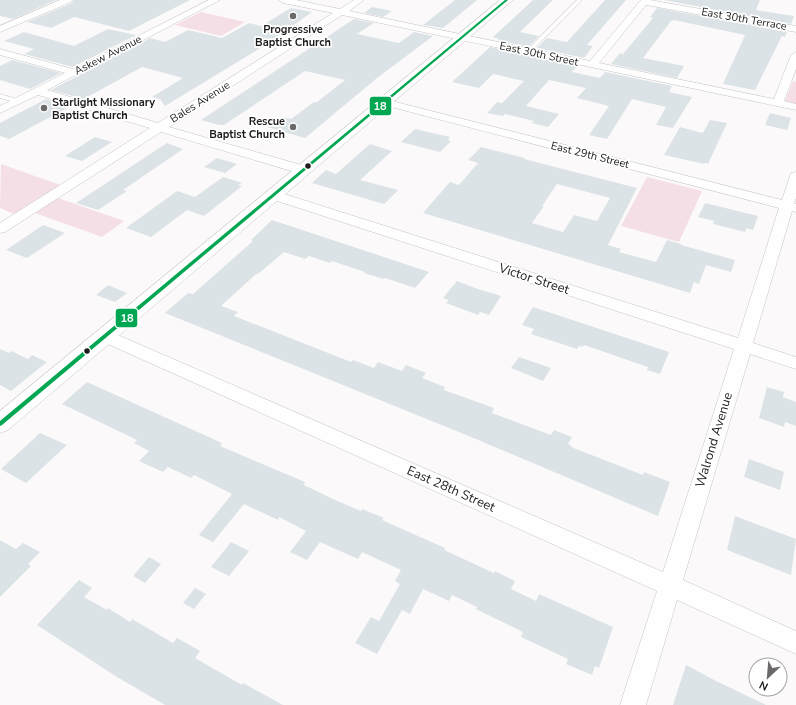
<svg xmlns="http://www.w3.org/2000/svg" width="796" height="705" font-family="'Nunito Sans',sans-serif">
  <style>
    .green { fill: #f5dfe6 }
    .building { fill: #dce3e6; fill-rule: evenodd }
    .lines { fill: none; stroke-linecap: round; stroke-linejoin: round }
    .service-casing { stroke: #c5c3c4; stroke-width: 1 }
    .minor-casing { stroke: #c5c3c4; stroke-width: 1 }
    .tertiary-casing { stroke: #c5c3c4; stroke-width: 1 }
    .service { fill: #fffefe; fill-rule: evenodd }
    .minor { fill: #fffefe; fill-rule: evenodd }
    .tertiary { fill: #fffefe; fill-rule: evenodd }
    .bus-1-casing { stroke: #fff; stroke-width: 3 }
    .bus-1 { fill: #00a651; fill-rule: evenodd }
    .poi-dot { fill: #6c696a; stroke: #fff; stroke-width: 1.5 }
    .bus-dot { fill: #1e1c1c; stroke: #fff; stroke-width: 1.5 }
    .labels { text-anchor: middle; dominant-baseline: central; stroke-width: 3.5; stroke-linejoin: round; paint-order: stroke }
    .far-street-label { font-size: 11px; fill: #1e1c1c; stroke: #fff }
    .far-poi-label { font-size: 11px; font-weight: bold; fill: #1e1c1c; stroke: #fff }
    .street-label { font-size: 13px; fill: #1e1c1c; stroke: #fff }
    .line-badge { stroke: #fff; stroke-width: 1.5 }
    .badge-label { font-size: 11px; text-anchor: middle; font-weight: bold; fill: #fff }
  </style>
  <rect width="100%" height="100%" fill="#fcf9fa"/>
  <!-- green -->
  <g class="green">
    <path d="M201 12 245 22 221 36 175 25Z"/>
    <path d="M793 81 796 82V105L785 101Z"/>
    <path d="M1 164 60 185 14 214 0 208Z"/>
    <path d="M647 177 702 191 679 242 621 226Z"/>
    <path d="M58 198 124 221 102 237 35 213Z"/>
  </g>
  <!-- building -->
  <g class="building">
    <path d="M0 0H56L13 19 0 16Z"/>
    <path d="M73 0H190L129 31 74 17 51 28 27 22 72 3Z"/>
    <path d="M455 0H477L443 28 423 25Z"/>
    <path d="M533 0H553L520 32 539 36 528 47 498 40 499 39 493 37Z"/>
    <path d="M605 0H626L587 45 593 46 584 58 537 48 547 38 567 42Z"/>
    <path d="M664 0H760L756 10 794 16 791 24Z"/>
    <path d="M372 7 392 11 383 17 364 13Z"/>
    <path d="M291 8 312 12 267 44 165 106 160 99 152 97 183 78 142 67 84 99 51 90 150 38 165 42 188 30 222 38 249 23 261 26Z"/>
    <path d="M657 8 787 32 785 37 782 36 755 90 723 84 745 35 674 20 671 21 643 58 684 66 677 78 611 64 620 53 623 54 653 18 650 17Z"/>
    <path d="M354 19 374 23 357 34 399 43 414 32 433 36 377 78 305 138 267 127 282 117 291 119 314 102H317L345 80 305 71 224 125H219L201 120Z"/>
    <path d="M108 29 136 35 73 67 24 54 34 49 4 41 24 32 74 46Z"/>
    <path d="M490 47 577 66 572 72 600 78 605 72 672 86 669 92 692 97 673 128 656 125 666 107 632 99 607 139 589 135 609 106 577 98 586 88 549 80 526 106 559 114 548 127 532 123 534 121 505 114 503 116 487 113 497 102 502 103 524 81 493 74 479 88 452 82Z"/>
    <path d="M12 60 61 73 30 89 0 80V66Z"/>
    <path d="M46 99 71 106 9 139 0 136V123Z"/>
    <path d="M770 113 791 118 787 130 765 125Z"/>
    <path d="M710 120 727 123 708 164 705 163 704 164 664 155 680 127 702 133 704 131Z"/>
    <path d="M415 129 450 137 448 140 451 141 440 152 401 142Z"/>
    <path d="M95 137 112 142 82 161 65 156Z"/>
    <path d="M167 143 183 149 123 190 127 191 98 210 76 203Z"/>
    <path d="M370 144 392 151 360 180 398 190 384 204 312 183 326 170 336 174Z"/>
    <path d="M481 147 525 158 524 159 637 188 608 245 621 249 619 252 656 262 667 240 681 244V245L735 260 731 272 706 265 699 284 694 282 690 293 423 213 450 182 459 185 478 163 468 160ZM557 184 610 198 597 221 574 215 563 232 532 223 544 206H542Z"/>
    <path d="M217 158 237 164 225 173 204 167Z"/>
    <path d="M223 177 242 183 238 185 242 186 204 216 187 210 151 237 126 228 177 191 195 197Z"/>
    <path d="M705 203 758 216 753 230 747 228 745 232 713 224 714 221 698 217Z"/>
    <path d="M272 220 429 272 415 288 385 278 384 279 367 274 364 273 365 272 332 261 330 263 309 256 305 259 284 252 258 274H256L221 306 238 312 234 316 351 362 353 360 374 368 378 362 402 371 406 365 426 373 422 378 445 387 444 390 494 408 492 413 551 435 554 430 572 437 568 444 572 446 571 447 643 475 644 472 670 482 658 516 476 439 165 313 188 293 193 294 253 241 251 240Z"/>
    <path d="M43 225 65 233 27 258 6 250Z"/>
    <path d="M457 281 475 288 501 296 489 315 480 312 478 315 446 303 449 300 443 298Z"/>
    <path d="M108 285 127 293 115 302 96 295Z"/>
    <path d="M533 307 669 352 660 374 647 370 648 367 584 345 583 347 579 346 577 349 531 334 534 329 522 325Z"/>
    <path d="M0 349 9 353 11 351 28 359 32 355 47 362 11 391 0 385Z"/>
    <path d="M519 357 551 368 543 381 511 368Z"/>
    <path d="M87 382 222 443 220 446 305 482 304 485 335 500 361 511 362 509 384 518 382 520 445 548 444 550 494 573 495 571 515 581 511 589 536 601 539 594 613 627 599 668 595 666 592 675 566 664 568 659 521 637 523 632 476 609 477 607 452 595 449 601 423 589 410 614 402 610 377 654 355 643 371 617 379 621 400 584 395 581 401 570 362 552 358 559 320 542 307 560 290 552 306 531 279 517 278 520 244 504 213 542 199 535 232 494 194 475 191 478 168 467 163 472 139 461 149 451 134 443 137 440 62 404Z"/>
    <path d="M767 387 784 392 783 397 796 402V426L785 422 784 427 759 418Z"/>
    <path d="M40 433 67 445 26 483 1 469Z"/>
    <path d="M749 459 784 472 780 490 744 477Z"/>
    <path d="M735 516 796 539 791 575 727 550Z"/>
    <path d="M0 540 16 549 23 543 40 552 28 564 31 566 0 597Z"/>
    <path d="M231 542 249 551 229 576 211 567Z"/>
    <path d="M149 557 161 564 145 583 133 576Z"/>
    <path d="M79 580 92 588 84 597 107 610 108 608 130 622 132 619 173 643 177 638 200 651 195 658 242 685 243 683 283 705H165L117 677 37 625Z"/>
    <path d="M195 588 206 594 194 609 183 603Z"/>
    <path d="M686 665 716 681 766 705H673Z"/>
  </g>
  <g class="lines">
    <!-- service casing -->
    <g class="service-casing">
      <g id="service">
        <path d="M577 0H582L530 53H526V51Z"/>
        <path d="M0 94 20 100 21 101 18 103 0 98Z"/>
      </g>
    </g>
    <!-- minor casing -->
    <g class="minor-casing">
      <g id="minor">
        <path d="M60 0H72L71 2 0 32V26Z"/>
        <path d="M209 0H220L47 90 158 123 333 13 283 3 279 0H296L340 9 354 0H364L349 11 590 61 641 0H650L796 26V32L646 5 599 63 774 99 791 55 796 52V69L784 101 796 104V110L342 15 169 127 308 167 309 170 308 173H298L161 132 5 232 0 233V223L150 128 38 95 0 113V106L65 73 0 55V49L73 69Z"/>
        <path d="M384 99 782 200 791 173 796 172V198L794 203 796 204V212L792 211 753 343 796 357V369L750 354 683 580 796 631V654L677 600 646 705H620L657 591 99 340 97 336 99 332 105 330 111 332 663 572 734 349 268 198 266 195 268 192H278L738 338 779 208 380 104 378 102 380 100Z"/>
      </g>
    </g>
    <!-- tertiary casing -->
    <g class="tertiary-casing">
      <path id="tertiary" d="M500 0H513L8 430 0 433V411Z"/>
    </g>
    <!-- service -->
    <use href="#service" class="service"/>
    <!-- minor -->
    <use href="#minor" class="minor"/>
    <!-- tertiary -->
    <use href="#tertiary" class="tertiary"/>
    <!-- bus-1 casing -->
    <g class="bus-1-casing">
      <path id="bus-1" d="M505 0H508L2 425 0 426V421Z"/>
    </g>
    <!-- bus-1 -->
    <use href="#bus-1" class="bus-1"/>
  </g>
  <!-- markers -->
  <g class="poi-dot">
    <circle cx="293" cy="16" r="4"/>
    <circle cx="44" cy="108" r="4"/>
    <circle cx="293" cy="127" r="4"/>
  </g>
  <g class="bus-dot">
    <circle cx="308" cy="166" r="3.5"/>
    <circle cx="87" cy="351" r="3.5"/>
  </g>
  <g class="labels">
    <!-- far-street labels -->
    <g class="far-street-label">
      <text transform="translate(744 19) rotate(10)">East 30th Terrace</text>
      <text transform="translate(539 54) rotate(12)">East 30th Street</text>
      <text transform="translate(108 55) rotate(-27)">Askew Avenue</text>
      <text transform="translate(200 102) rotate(-32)">Bales Avenue</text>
      <text transform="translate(590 155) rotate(14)">East 29th Street</text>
    </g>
    <!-- far-poi labels -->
    <g class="far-poi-label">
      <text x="293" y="29">Progressive<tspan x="293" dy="13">Baptist Church</tspan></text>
      <text x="52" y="102" text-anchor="start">Starlight Missionary<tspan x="52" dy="13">Baptist Church</tspan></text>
      <text x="285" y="121" text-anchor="end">Rescue<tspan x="285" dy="13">Baptist Church</tspan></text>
    </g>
    <!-- street labels -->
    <g class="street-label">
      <text transform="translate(534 279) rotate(18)">Victor Street</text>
      <text transform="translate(714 440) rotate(-73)">Walrond Avenue</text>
      <text transform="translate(451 489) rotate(24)">East 28th Street</text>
    </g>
  </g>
  <g class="line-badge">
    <rect x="369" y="96" width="23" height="20" rx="4" fill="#00a651"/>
    <rect x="115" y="308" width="23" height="20" rx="4" fill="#00a651"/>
  </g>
  <g class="badge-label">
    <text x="380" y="110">18</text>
    <text x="127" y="322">18</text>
  </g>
  <!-- north arrow -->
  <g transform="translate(768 677) rotate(206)"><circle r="19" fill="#ffffff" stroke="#a5a4a4"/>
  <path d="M0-3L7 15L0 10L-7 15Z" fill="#6c696a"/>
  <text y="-6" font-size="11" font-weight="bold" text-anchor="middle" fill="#1e1c1c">N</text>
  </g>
</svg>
